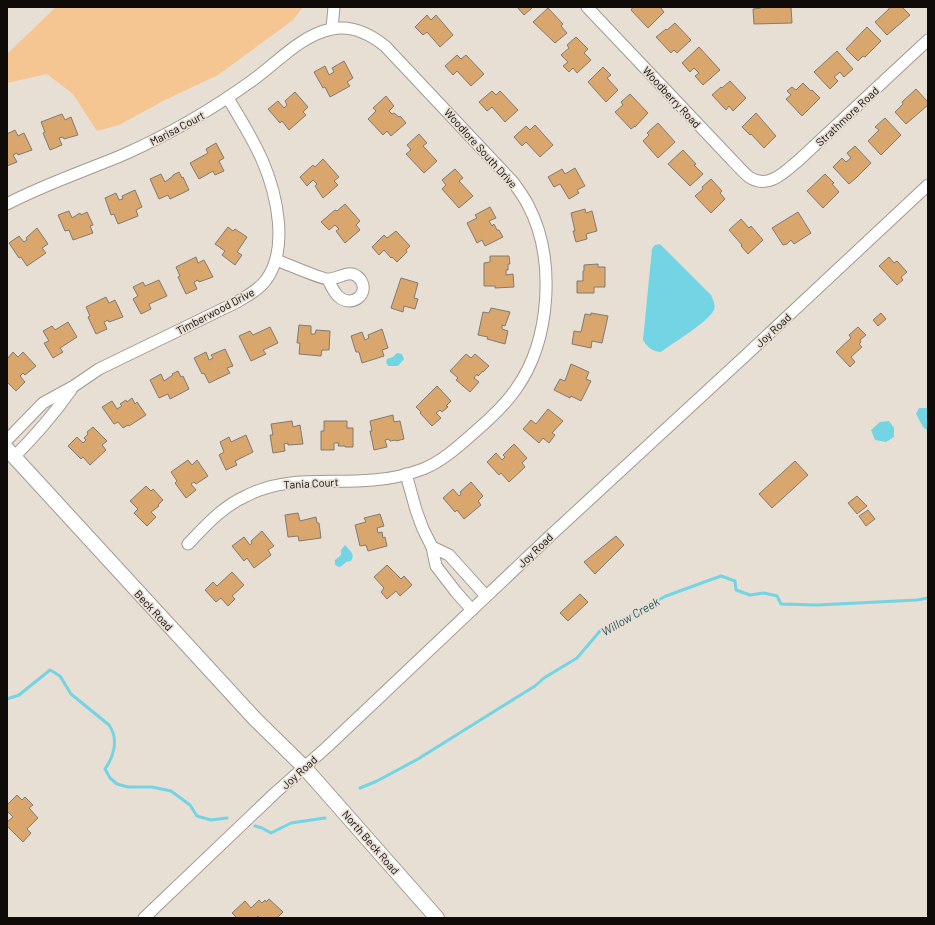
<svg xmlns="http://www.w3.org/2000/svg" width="935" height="925" font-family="Barlow,sans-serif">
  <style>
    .green { fill: #f5c691 }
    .water { fill: #73d5e4 }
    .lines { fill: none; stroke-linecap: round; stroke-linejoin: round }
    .stream { stroke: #73d5e4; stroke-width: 3 }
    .building { fill: #d9a76e; stroke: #827a71 }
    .minor-casing { stroke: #a29a90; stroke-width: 13 }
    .major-casing { stroke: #a29a90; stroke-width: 16 }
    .minor { stroke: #fff; stroke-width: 11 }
    .major { stroke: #fff; stroke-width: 14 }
    .labels { text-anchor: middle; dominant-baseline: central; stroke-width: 3.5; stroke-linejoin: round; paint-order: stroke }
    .street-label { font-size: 11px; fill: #0e0b08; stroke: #e7ded4 }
    .water-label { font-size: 12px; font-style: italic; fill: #2b575e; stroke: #e7ded4 }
  </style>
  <rect width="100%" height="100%" fill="#e7ded4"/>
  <!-- green -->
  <path class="green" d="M56 7H303L293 20 218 75 165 100 119 125 97 131 73 94 47 74 7 83V54Z"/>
  <!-- water -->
  <g class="water">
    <path d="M660 244 711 295C713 300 716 305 714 310 707 323 674 342 661 352 653 352 647 347 643 340L652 249 655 245Z"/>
    <path d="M397 353 402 354 404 359 398 366H388L386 362 387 359 393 357Z"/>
    <path d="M919 408H928V431L923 427 916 414Z"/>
    <path d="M889 421 894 428V437L886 442 875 440 871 430 880 422Z"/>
    <path d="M345 545C349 550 356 554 351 561L346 562 342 566 339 567 335 565V560L341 555V550Z"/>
  </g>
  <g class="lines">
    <!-- stream -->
    <g class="stream">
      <path d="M7 699 19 695 50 670 60 676 71 694 109 725C119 739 114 756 105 769L110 778 117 784 128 787H152L171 791 190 805 197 816 211 820 227 818"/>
      <path d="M360 788 377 781 418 759 535 686 544 678 577 658 600 631 666 596 721 576 735 581 736 590 750 595 764 593 777 596 781 604 817 605 917 600 928 598"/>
      <path d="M255 826 262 828 271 833 291 823 325 818"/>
    </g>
  </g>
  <!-- building -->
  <g class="building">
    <path d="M517 7H533L524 15Z"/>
    <path d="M633 7H660L664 12 648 28 631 10Z"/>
    <path d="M761 7H791L792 23 754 24 753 9 761 8Z"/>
    <path d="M889 7H902L910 15 887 35 875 22 889 9Z"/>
    <path d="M548 8 563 24 561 26 567 33 555 43 533 22Z"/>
    <path d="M427 15 431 20 436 15 453 35 440 47 427 32 423 35 415 27Z"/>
    <path d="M675 23 691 40 677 53 674 50 671 53 656 37 666 29 667 30Z"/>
    <path d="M867 27 881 41 865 57 863 56 858 61 846 49Z"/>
    <path d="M576 37 588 49 584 53 591 60 577 73 573 68 569 72 563 66 568 62 561 55 569 48 567 45Z"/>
    <path d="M699 47 720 70 703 85 695 76 699 73 694 68 690 72 682 63Z"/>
    <path d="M837 51 853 69 844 77 840 72 834 77 838 81 830 89 814 72Z"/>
    <path d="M457 55 461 59 466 55 484 74 471 86 457 71 453 75 445 66Z"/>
    <path d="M344 61 353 78 347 82 350 86 330 97 325 87 323 88 314 72 325 66 329 75 334 72 332 68Z"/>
    <path d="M603 67 611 75 607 78 618 90 606 102 588 82Z"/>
    <path d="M730 81 746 98 733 111 729 106 726 110 712 95 721 87 722 88Z"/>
    <path d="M803 83 811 91 812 90 820 98 802 116 786 99 791 95 787 91 792 87 796 90Z"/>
    <path d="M916 89 928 102V105L906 124 895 112 903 104 902 102Z"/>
    <path d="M492 91 496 95 500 91 518 110 505 122 492 107 487 111 479 102Z"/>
    <path d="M295 92 308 107 303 112 306 115 289 130 282 121 280 123 268 109 278 101 284 108 287 105 285 101Z"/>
    <path d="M630 94 648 113 635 127V126L631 129 615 112 623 105 621 102Z"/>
    <path d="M386 96 394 106 389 111 392 114 394 113 399 117 400 116 406 123 391 136 387 131 383 135 368 119 376 111 373 108Z"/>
    <path d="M756 113 776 136 764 148 751 134 750 135 742 127Z"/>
    <path d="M62 114 65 120 71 117 78 135 64 139 63 137 59 138 62 145 50 150 43 133 45 132 41 122Z"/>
    <path d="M885 118 901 135 881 155 868 141 879 130 875 127Z"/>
    <path d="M658 123 675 142 658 158 643 141 649 135 647 133Z"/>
    <path d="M535 125 553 145 540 157 526 142 522 146 514 137 526 126 530 130Z"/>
    <path d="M15 130 18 136 24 133 32 150 18 155 17 153 13 155 17 162 7 166V134Z"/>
    <path d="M419 134 427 143 423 146 437 161 424 173 406 154 411 150 407 145Z"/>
    <path d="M216 143 224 158 219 161 224 171 215 175 213 171 199 179 190 163 208 153 206 149Z"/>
    <path d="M855 146 871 163 856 178 849 184 833 167 842 158 846 162 851 158 847 153Z"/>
    <path d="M683 150 696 164 694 165 703 174 690 186 668 164Z"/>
    <path d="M323 159 339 177 334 181 338 185 323 198 315 186 317 184 313 180 307 186 300 177 313 165 315 167Z"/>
    <path d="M575 168 585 186 577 190 579 193 569 199 560 184 554 187 548 177 562 169 565 174Z"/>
    <path d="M455 169 463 178 459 181 473 196 459 208 442 189 446 185 442 180Z"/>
    <path d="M179 172 182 178 183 177 189 190 170 199 168 195 159 199 150 179 161 174 165 182 173 176V175Z"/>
    <path d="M825 174 834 183 832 184 839 192 823 208 807 191Z"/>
    <path d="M711 179 722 191 720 193 725 199 711 213 695 196 703 189 702 187Z"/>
    <path d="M135 190 142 207 136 210 138 216 118 224 114 214 111 215 105 198 116 193 119 200 123 199 122 196Z"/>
    <path d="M345 204 360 221 356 225 360 230 345 243 336 231 339 229 335 225 329 230 321 222 335 210 337 211Z"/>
    <path d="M490 207 496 218 489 221 492 226 494 224 497 230H499L503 237 485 246 482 240 477 243 467 223 477 218 475 215Z"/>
    <path d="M585 209 586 213 592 211 597 231 586 234 587 239 576 242 573 231H575L571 213Z"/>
    <path d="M69 211 72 218 80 213 81 215 87 212 93 225 90 226 93 233 73 240 69 230 65 231 58 215Z"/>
    <path d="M798 212 811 233 794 244 791 240 787 244 783 245 772 228Z"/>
    <path d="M741 219 749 228 751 226 763 240 748 254 741 246 742 245 729 230Z"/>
    <path d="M228 227 233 231 235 229 247 237 237 252 242 255 235 265 222 255 225 251 215 244Z"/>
    <path d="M37 228 48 244 42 248 46 253 27 266 21 257 19 258 9 243 19 236 24 242 27 240 26 238Z"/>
    <path d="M396 231 410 246 406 250 407 252 397 262 392 257 391 258 384 250 379 255 372 247 384 235 387 238Z"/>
    <path d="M490 256H509L510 264H508V270H506V275L513 274 514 287 495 288V286H484V263L490 262Z"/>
    <path d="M196 257 198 263 204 260 213 277 199 282 198 280 194 282 197 289 186 294 178 277 180 276 176 267Z"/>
    <path d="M889 257 894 263 897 261 907 272 901 277 903 280 897 285 879 266Z"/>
    <path d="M598 264V267H605V287H594V293H577V281H583V271H584V265Z"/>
    <path d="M401 278 418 283 414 298 418 299 415 309 404 306 403 312 391 308Z"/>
    <path d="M159 280 167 296 149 304 151 309 141 314 133 299 138 296 133 287 143 282 145 286Z"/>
    <path d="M106 297 109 303 115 300 123 317 109 322 108 320 104 322 107 329 96 334 88 317 90 316 86 307Z"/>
    <path d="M491 308 510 312 505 326 502 325V329L508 331 505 344 487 339 488 337 478 335 483 312 489 313Z"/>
    <path d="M591 313 608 316 602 343 592 341 591 348 572 344 574 331 581 332 585 314 591 315Z"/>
    <path d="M881 313 886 319 878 326 873 320Z"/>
    <path d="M68 322 77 337 60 348 63 352 53 358 44 343 49 341 43 331 52 326 55 330Z"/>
    <path d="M299 325 311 326V334H315L316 330 330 331 329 350H322L321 356 299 354 300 343H297Z"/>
    <path d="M270 327 278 343 263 350 266 354 251 361 239 336 250 331 253 335Z"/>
    <path d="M858 327 866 335 860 340 861 342 859 344 862 347 851 357 855 362 850 367 836 352 851 338 849 335Z"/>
    <path d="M382 329 388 348 382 350 384 356 362 363 359 352H356L351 336 362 332 365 340 369 338 368 335Z"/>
    <path d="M225 349 233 366 227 368 230 373 209 383 204 373 202 374 194 358 206 352 209 360 213 358 211 355Z"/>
    <path d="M13 352 18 357 23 352 36 366 25 375 23 373 20 376 25 382 16 391 7 382V359Z"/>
    <path d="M466 354 471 358 475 354 489 366 483 372V371L478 376 477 374 474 378 479 382 470 392 456 380 458 378 450 371Z"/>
    <path d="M571 364 589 372 586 379 591 381 581 401 571 396 570 398 554 390 560 379 565 381Z"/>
    <path d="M178 371 181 377 183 376 189 389 170 399 168 394 159 398 150 380 161 374 164 381 173 375 172 374Z"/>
    <path d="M437 386 451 401 446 406 448 407 442 412 440 410 436 413 441 418 432 426 420 413 421 412 416 407Z"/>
    <path d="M132 398 135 404 137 402 146 415 129 426 128 425 123 428 118 422 114 424 102 407 112 401 117 409 122 406 120 404 126 400 127 402Z"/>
    <path d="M548 409 563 421 552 433 555 435 549 443 543 438 539 443 523 429 531 420 536 424Z"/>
    <path d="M393 415 394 422 400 421 404 439 396 441V440L390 441 389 439 385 440 387 447 374 450 370 431H372L370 421Z"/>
    <path d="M292 421 293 427 300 425 303 444 288 445V443L284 444 285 451 273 453 270 435H273L271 424Z"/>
    <path d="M324 421H347V428H353V447H345V446H338L339 443H334V450H321V431H324Z"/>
    <path d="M93 427 107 441 102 445 106 450 90 465 83 457 81 459 68 446 77 437 83 443 86 440 84 438 88 434 87 432Z"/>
    <path d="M246 435 253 452 235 461 237 465 226 470 219 455 224 452 220 442 229 437 231 442Z"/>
    <path d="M514 444 527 458 522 463 525 467 509 482 501 473 499 475 487 462 496 453 502 460 505 457 503 455Z"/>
    <path d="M188 460 192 465 197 460 208 476 196 484 194 482 191 484 196 490 186 498 175 483 177 481 171 472Z"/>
    <path d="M795 461 808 475 772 508 759 494Z"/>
    <path d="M471 482 483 496 478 501 481 505 464 519 457 510 455 512 443 498 453 489 459 496 461 494 460 492Z"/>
    <path d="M146 486 151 491 153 489 163 500 158 505 159 506 151 512 156 517 147 526 134 513 138 509 130 501Z"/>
    <path d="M857 496 867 506 857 514 848 503Z"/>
    <path d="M868 510 875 519 866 526 859 516Z"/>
    <path d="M298 513 300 521 316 517 317 523H319L321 538 299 541 298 536 288 537 285 515Z"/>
    <path d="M380 514 384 526 377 528 378 533 382 532 383 538 385 537 387 546 368 551 366 545 360 546 355 525 366 522 364 518Z"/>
    <path d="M262 531 274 546 268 550 271 555 254 568 247 558 244 561 232 546 244 537 250 545 252 543 251 541Z"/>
    <path d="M616 536 624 545 595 574 584 562Z"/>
    <path d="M387 565 401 579 404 576 412 585 400 596 396 591 387 599 381 592 384 588 374 577Z"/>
    <path d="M232 572 244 585 232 596 235 599 228 606 221 598 216 602 205 590 213 582 217 586Z"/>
    <path d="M580 594 588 602 568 621 560 613Z"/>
    <path d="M17 795 22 800 25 797 33 805 29 808 38 818 27 829 31 833 23 842 7 826V822L13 817 7 811V805Z"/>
    <path d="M269 899 283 912 277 918H259L258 916 256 918H237L232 913 245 901 251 908 259 900 262 903 265 900 266 902Z"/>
  </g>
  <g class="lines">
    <!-- minor casing -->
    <g class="minor-casing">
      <g id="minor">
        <path d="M587 7 733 161C738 166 743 172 749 177 768 190 785 172 799 160L928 40"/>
        <path d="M332 28 334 7"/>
        <path d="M7 204C45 184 85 171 125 154 170 134 213 109 253 80 278 62 301 35 332 29 351 25 370 34 385 46L513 182C518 189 524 197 528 205 556 258 551 340 516 389 505 405 491 418 477 430 460 445 443 461 423 469 407 475 390 479 373 480 329 484 287 475 246 496 222 507 206 525 188 544"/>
        <path d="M276 260C285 263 323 280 329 279 340 279 350 267 360 279 371 294 351 309 338 296 333 291 331 285 328 280"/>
        <path d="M7 440 43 403 74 386 99 369 237 302C248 295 259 290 266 280 289 249 277 195 263 162 254 140 240 119 228 98"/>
        <path d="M14 457C35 436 54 414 71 390"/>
        <path d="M406 474 416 510 423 529 432 547 436 566 456 592 472 610"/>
        <path d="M432 547 449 555 486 596"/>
        <path d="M144 918 275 793 327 747 551 535 744 357 928 185"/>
      </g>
    </g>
    <!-- major casing -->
    <g class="major-casing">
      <path id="major" d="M7 449 255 719 304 767 437 918"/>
    </g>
    <!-- minor -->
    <use href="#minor" class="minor"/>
    <!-- major -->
    <use href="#major" class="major"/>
  </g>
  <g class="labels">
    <!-- street labels -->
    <g class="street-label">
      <text transform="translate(672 97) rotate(47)">Woodberry Road</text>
      <text transform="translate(847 116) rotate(-43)">Strathmore Road</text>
      <text transform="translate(177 128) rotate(-28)">Marisa Court</text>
      <text transform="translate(481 148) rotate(48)">Woodlore South Drive</text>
      <text transform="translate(215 311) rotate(-28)">Timberwood Drive</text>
      <text transform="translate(773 330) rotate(-43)">Joy Road</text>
      <text transform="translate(311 483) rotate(-3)">Tania Court</text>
      <text transform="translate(535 550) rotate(-44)">Joy Road</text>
      <text transform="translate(154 610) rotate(47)">Beck Road</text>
      <text transform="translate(299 772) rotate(-42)">Joy Road</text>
      <text transform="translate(371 842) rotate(49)">North Beck Road</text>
    </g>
    <!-- water labels -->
    <g class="water-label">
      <text transform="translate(630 616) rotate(-30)">Willow Creek</text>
    </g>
  </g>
  <!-- border -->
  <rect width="935" height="925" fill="none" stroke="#0e0b08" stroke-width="16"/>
</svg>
